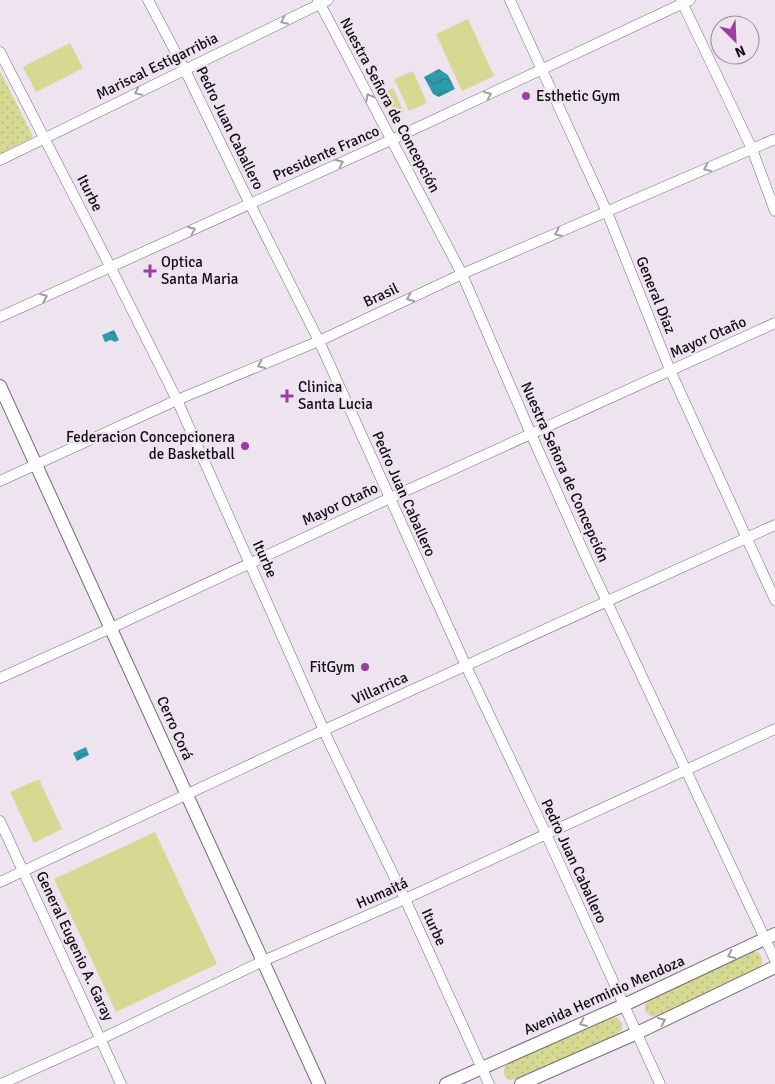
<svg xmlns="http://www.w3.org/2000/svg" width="775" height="1084" font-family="Signika,sans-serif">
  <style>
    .green { fill: url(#green-dots) }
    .pitch { fill: #d5d992 }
    .water { fill: url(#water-waves) }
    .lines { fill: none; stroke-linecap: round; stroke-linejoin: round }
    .minor-casing { stroke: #736b76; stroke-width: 11 }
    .tertiary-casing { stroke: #736b76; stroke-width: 14 }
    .minor { stroke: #fff; stroke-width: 10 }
    .tertiary { stroke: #fff; stroke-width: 12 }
    .oneway { stroke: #9f9ea0 }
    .poi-dot { fill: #9c3ca4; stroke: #ede4f0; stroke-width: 2 }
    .labels { text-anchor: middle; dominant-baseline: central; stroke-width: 5; stroke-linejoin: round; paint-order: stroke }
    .street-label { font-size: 15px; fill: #100d11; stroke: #ede4f0 }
    .poi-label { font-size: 15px; fill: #100d11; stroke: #ede4f0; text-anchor: start }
  </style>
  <defs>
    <pattern id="green-dots" width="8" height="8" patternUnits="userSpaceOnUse" patternTransform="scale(1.25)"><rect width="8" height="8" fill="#d5d992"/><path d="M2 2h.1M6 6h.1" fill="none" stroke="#b6b97d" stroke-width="1.8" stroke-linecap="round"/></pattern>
    <pattern id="water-waves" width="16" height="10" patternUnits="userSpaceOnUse" patternTransform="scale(1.25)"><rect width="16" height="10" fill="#2f9baa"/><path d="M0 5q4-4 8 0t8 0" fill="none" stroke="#277d89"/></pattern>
  </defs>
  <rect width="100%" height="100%" fill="#ede4f0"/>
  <!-- green -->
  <g class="green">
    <path d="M0 71 33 137 0 154Z"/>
    <path d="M753 952H757L762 957V964L758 969 657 1016H650L645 1011V1004L650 999Z"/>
    <path d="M613 1017 617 1018 622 1023V1029L617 1035 516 1079 509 1080 504 1075V1068L509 1063Z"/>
  </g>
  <!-- pitch -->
  <g class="pitch">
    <path d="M468 19 494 76 462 91 436 34Z"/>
    <path d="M70 43 83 68 36 92 23 67Z"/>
    <path d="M413 71 427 103 409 111 394 79Z"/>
    <path d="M393 88 404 112 392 118 381 94Z"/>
    <path d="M39 779 62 829 34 843 10 792Z"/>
    <path d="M155 832 217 964 116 1012 54 879Z"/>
  </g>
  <!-- water -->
  <g class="water">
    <path d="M439 69 448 75 455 89 439 97 433 94 424 77Z"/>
    <path d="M114 330 119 340 115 342 111 340 105 342 102 335Z"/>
    <path d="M86 747 89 755 77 761 73 753Z"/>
  </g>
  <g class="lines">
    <!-- minor casing -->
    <g class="minor-casing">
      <g id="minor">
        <path d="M148 0 185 70 250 204 319 341 466 666 546 834 660 1084"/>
        <path d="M318 0 462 274 531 434 585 555 775 960"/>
        <path d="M510 0 607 212 670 370 775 600"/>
        <path d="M681 0 752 149 775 211"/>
        <path d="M0 52 111 268 177 400 330 744 405 899 489 1084"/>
        <path d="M0 160 328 0"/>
        <path d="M0 317 391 140 690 0"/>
        <path d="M0 481 177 400 319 341 462 274 775 139"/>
        <path d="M0 678 111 628 390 498 775 323"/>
        <path d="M0 821 121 1084"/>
        <path d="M0 882 324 730 775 525"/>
        <path d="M1 1084 101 1039 263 961 405 899 775 729"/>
      </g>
    </g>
    <!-- tertiary casing -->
    <g class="tertiary-casing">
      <g id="tertiary">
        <path d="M0 386 319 1084"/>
        <path d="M446 1084 624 1005 775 934"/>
        <path d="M521 1084 637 1033 775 967"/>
      </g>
    </g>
    <!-- minor -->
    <use href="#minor" class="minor"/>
    <!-- tertiary -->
    <use href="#tertiary" class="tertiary"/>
  </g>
  <!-- one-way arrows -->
  <defs><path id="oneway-chevron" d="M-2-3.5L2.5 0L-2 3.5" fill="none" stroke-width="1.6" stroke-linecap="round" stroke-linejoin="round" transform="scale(1.25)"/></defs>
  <g class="oneway">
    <use href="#oneway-chevron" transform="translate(284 21) rotate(154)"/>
    <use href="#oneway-chevron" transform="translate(138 92) rotate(154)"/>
    <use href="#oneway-chevron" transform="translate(488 95) rotate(-25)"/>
    <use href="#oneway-chevron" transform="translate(369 97) rotate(-118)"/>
    <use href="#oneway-chevron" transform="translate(340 163) rotate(-24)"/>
    <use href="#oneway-chevron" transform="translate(707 168) rotate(157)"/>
    <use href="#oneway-chevron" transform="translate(192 230) rotate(-25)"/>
    <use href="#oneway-chevron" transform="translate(558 233) rotate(157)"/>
    <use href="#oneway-chevron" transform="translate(44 297) rotate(-24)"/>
    <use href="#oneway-chevron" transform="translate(410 298) rotate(155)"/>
    <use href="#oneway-chevron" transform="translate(261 365) rotate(157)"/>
    <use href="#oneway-chevron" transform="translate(731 955) rotate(155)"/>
    <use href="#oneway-chevron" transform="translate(662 1021) rotate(-25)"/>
    <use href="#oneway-chevron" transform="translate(583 1023) rotate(156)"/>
  </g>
  <!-- markers -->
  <g class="poi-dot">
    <circle cx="526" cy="96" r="5"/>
    <path d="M147.5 263.5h5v5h5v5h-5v5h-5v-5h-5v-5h5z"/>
    <path d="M284.5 388.5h5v5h5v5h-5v5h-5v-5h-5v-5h5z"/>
    <circle cx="245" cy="446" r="5"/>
    <circle cx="365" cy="667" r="5"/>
  </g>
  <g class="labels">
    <!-- street labels -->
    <g class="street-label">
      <text transform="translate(157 66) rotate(-26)">Mariscal Estigarribia</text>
      <text transform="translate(390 105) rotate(62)">Nuestra Señora de Concepción</text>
      <text transform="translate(230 128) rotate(64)">Pedro Juan Caballero</text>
      <text transform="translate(326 153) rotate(-24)">Presidente Franco</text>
      <text transform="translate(90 193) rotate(63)">Iturbe</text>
      <text transform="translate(381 295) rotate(-25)">Brasil</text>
      <text transform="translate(656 295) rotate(68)">General Díaz</text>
      <text transform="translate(708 337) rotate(-24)">Mayor Otaño</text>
      <text transform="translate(565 472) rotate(66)">Nuestra Señora de Concepción</text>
      <text transform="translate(404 494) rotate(66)">Pedro Juan Caballero</text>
      <text transform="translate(340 504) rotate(-25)">Mayor Otaño</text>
      <text transform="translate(265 559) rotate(66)">Iturbe</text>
      <text transform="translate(380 688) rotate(-24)">Villarrica</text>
      <text transform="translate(175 728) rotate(66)">Cerro Corá</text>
      <text transform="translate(574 861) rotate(65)">Pedro Juan Caballero</text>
      <text transform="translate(382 893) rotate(-24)">Humaitá</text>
      <text transform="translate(434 927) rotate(65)">Iturbe</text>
      <text transform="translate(75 946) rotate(65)">General Eugenio A. Garay</text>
      <text transform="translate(604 995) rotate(-24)">Avenida Herminio Mendoza</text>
    </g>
    <!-- poi labels -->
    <g class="poi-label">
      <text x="536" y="96">Esthetic Gym</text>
      <text x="161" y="262">Optica<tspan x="161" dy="17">Santa Maria</tspan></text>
      <text x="298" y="387">Clinica<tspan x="298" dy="17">Santa Lucia</tspan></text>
      <text x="235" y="437" text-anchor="end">Federacion Concepcionera<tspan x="235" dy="17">de Basketball</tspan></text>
      <text x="355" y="667" text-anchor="end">FitGym</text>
    </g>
  </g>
  <!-- north arrow -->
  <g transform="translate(735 40) rotate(156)"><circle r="24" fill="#ede4f0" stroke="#958e97"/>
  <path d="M0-4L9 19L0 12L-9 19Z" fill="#9c3ca4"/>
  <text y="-8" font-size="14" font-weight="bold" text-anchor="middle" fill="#100d11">N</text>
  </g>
</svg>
